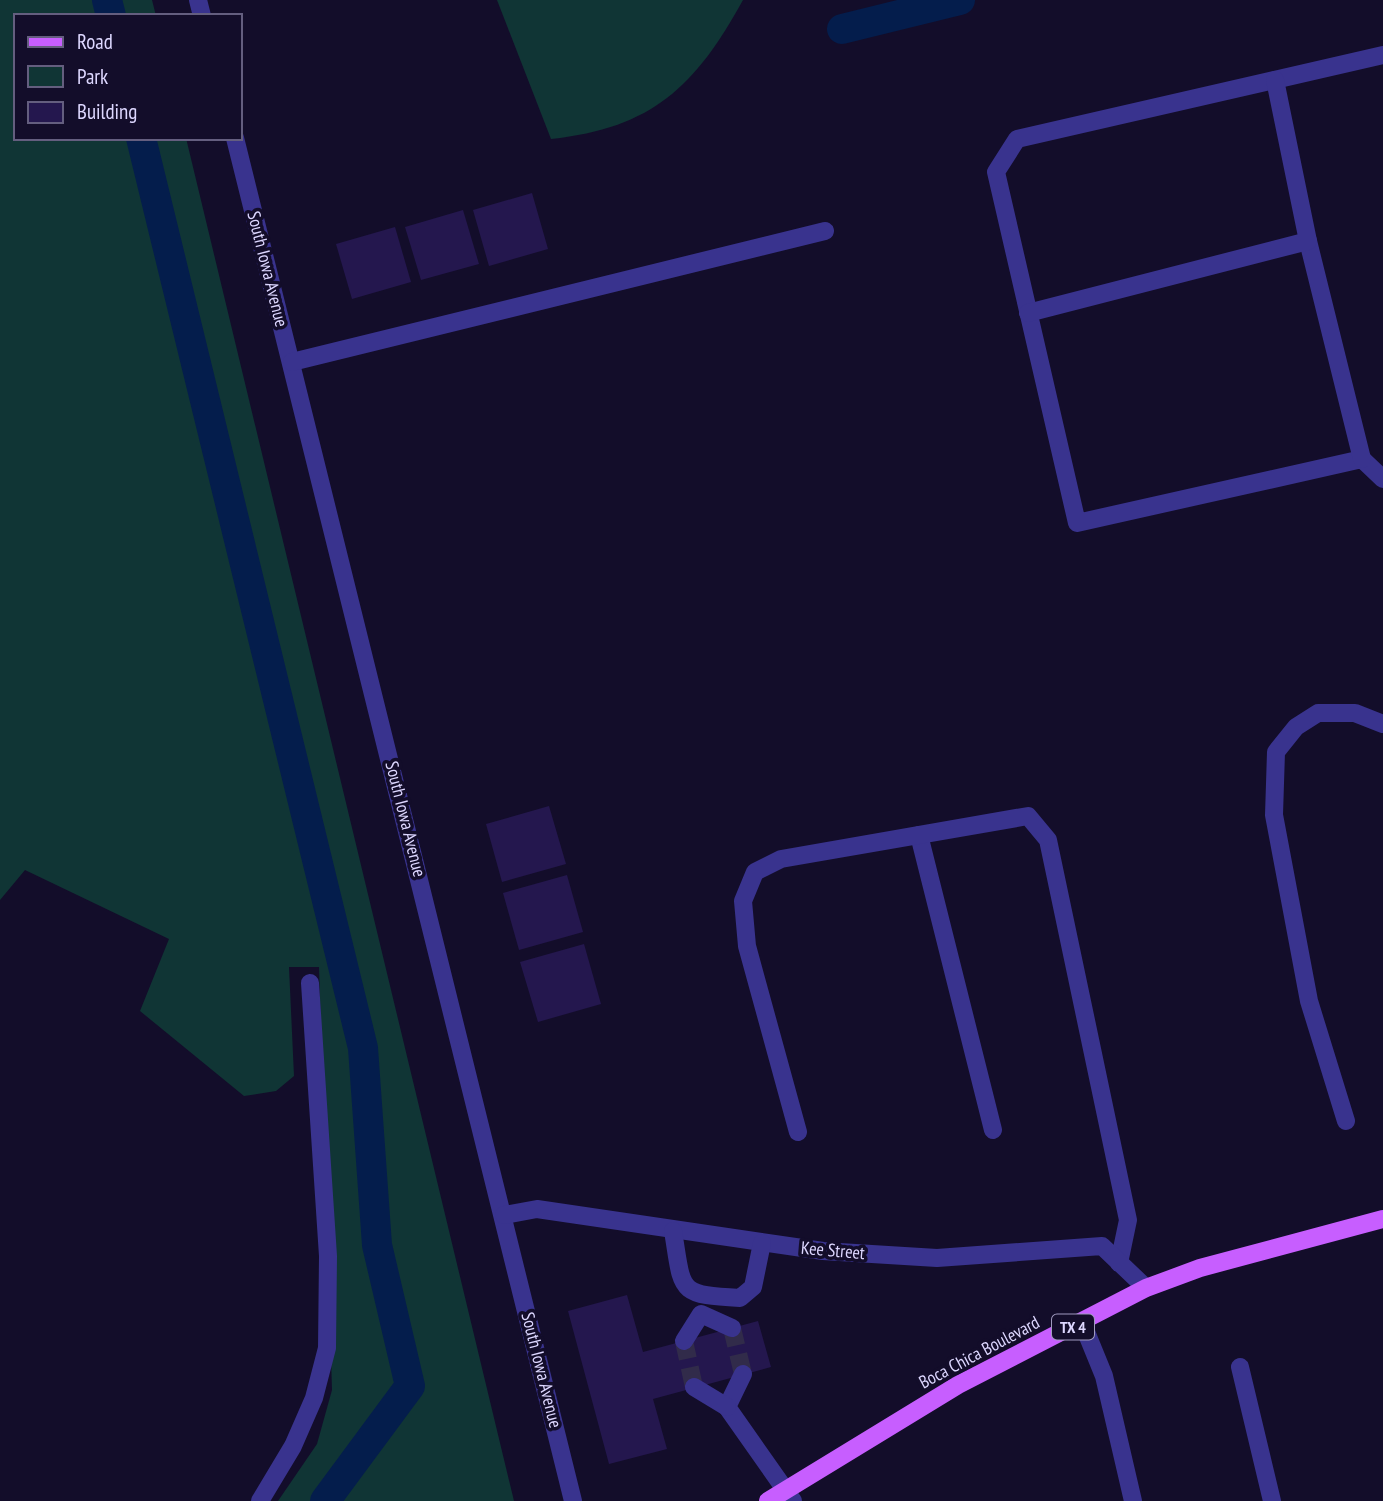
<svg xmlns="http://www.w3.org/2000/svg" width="1383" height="1501" font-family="'PT Sans Narrow',sans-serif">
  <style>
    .green { fill: #103535 }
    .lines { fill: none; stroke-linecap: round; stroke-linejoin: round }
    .canal { stroke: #041d4c; stroke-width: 30 }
    .building { fill: #24174e }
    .minor-tunnel { stroke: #312b4a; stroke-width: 18; stroke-dasharray: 18 9; stroke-linecap: butt }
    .minor { stroke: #39338e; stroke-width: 18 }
    .major { stroke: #c75eff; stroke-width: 18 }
    .labels { text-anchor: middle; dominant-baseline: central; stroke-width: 7; stroke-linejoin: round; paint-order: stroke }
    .shield { fill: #130d2a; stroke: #a09abf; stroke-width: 2 }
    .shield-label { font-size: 16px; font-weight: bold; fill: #ddd7ff }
    .street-label { font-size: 18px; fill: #ddd7ff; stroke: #130d2a }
  </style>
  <rect width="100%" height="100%" fill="#130d2a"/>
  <!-- green -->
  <g class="green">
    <path d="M0 0H152L156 16H16V138H186L514 1501H278L317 1444 332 1390 319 967H289L294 1076 276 1091 244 1096 140 1011 169 939 25 870 0 900Z"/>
    <path d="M497 0H743C695 87 652 128 551 139Z"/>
  </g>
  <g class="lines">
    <!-- canal -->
    <g class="canal">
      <path d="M107 0 111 16"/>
      <path d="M842 29 960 0"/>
      <path d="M141 138 363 1048 377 1245 410 1386 325 1501"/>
    </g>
  </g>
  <!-- building -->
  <g class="building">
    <path d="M532 193 548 249 489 266 473 210Z"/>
    <path d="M463 210 479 264 421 280 405 227Z"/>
    <path d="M395 227 411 282 352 299 336 244Z"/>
    <path d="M549 806 566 864 502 882 486 824Z"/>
    <path d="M567 875 583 932 519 950 503 893Z"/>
    <path d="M584 944 601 1004 538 1022 520 962Z"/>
    <path d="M627 1295 643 1352 758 1321 771 1367 653 1399 667 1449 609 1464 568 1311Z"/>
  </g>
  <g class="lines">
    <!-- minor-tunnel -->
    <g class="minor-tunnel">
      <path d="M732 1328 743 1374"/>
      <path d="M684 1341 694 1387"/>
    </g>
    <!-- minor -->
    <g class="minor">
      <path d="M198 0 202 16"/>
      <path d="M1383 55 1017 139 996 172 1077 523 1362 459 1383 479"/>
      <path d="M235 138 573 1501"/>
      <path d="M1308 241 1362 459"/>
      <path d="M1028 313 1308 241 1275 80"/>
      <path d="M292 362 825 231"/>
      <path d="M919 835 993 1130"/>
      <path d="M1346 1121 1309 1001 1274 815 1276 752 1296 727 1318 713H1355L1383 724"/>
      <path d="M798 1132 747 946 743 901 755 872 781 859 1028 816 1048 840 1128 1220 1119 1263"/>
      <path d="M504 1215 537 1209 823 1251 937 1258 1102 1246 1146 1288"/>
      <path d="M673 1231C683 1291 676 1295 740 1298L753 1287 762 1243"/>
      <path d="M1082 1322 1104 1376 1133 1501"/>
      <path d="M684 1341 701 1314 732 1328"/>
      <path d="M1240 1367 1272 1501"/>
      <path d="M743 1374 727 1407 793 1501"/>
      <path d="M694 1387 727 1407"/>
      <path d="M260 1501 293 1446 314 1398 327 1348 328 1256 310 983"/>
    </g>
    <!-- major -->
    <path class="major" d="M768 1501 958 1385 1146 1288 1200 1268 1383 1219"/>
  </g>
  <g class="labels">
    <!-- shield labels -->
    <rect class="shield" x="1052" y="1314.5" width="42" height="25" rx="5"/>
    <g class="shield-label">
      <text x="1073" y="1327">TX 4</text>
    </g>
    <!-- street labels -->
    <g class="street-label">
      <text transform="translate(268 269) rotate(76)">South Iowa Avenue</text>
      <text transform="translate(406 819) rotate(76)">South Iowa Avenue</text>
      <text transform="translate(833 1250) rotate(5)">Kee Street</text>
      <text transform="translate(979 1352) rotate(-28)">Boca Chica Boulevard</text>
      <text transform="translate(542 1370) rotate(76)">South Iowa Avenue</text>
    </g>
  </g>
  <!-- legend -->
  <rect x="14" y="14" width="228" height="126" fill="#130d2a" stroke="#645e7f" stroke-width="2"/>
  <rect x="28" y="37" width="35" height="10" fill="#c75eff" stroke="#645e7f" stroke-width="2"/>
  <text x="77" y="49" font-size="21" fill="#ddd7ff">Road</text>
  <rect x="28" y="66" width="35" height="21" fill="#103535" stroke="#645e7f" stroke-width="2"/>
  <text x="77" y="84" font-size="21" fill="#ddd7ff">Park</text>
  <rect x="28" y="102" width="35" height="21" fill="#24174e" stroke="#645e7f" stroke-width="2"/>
  <text x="77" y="119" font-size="21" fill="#ddd7ff">Building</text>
</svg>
